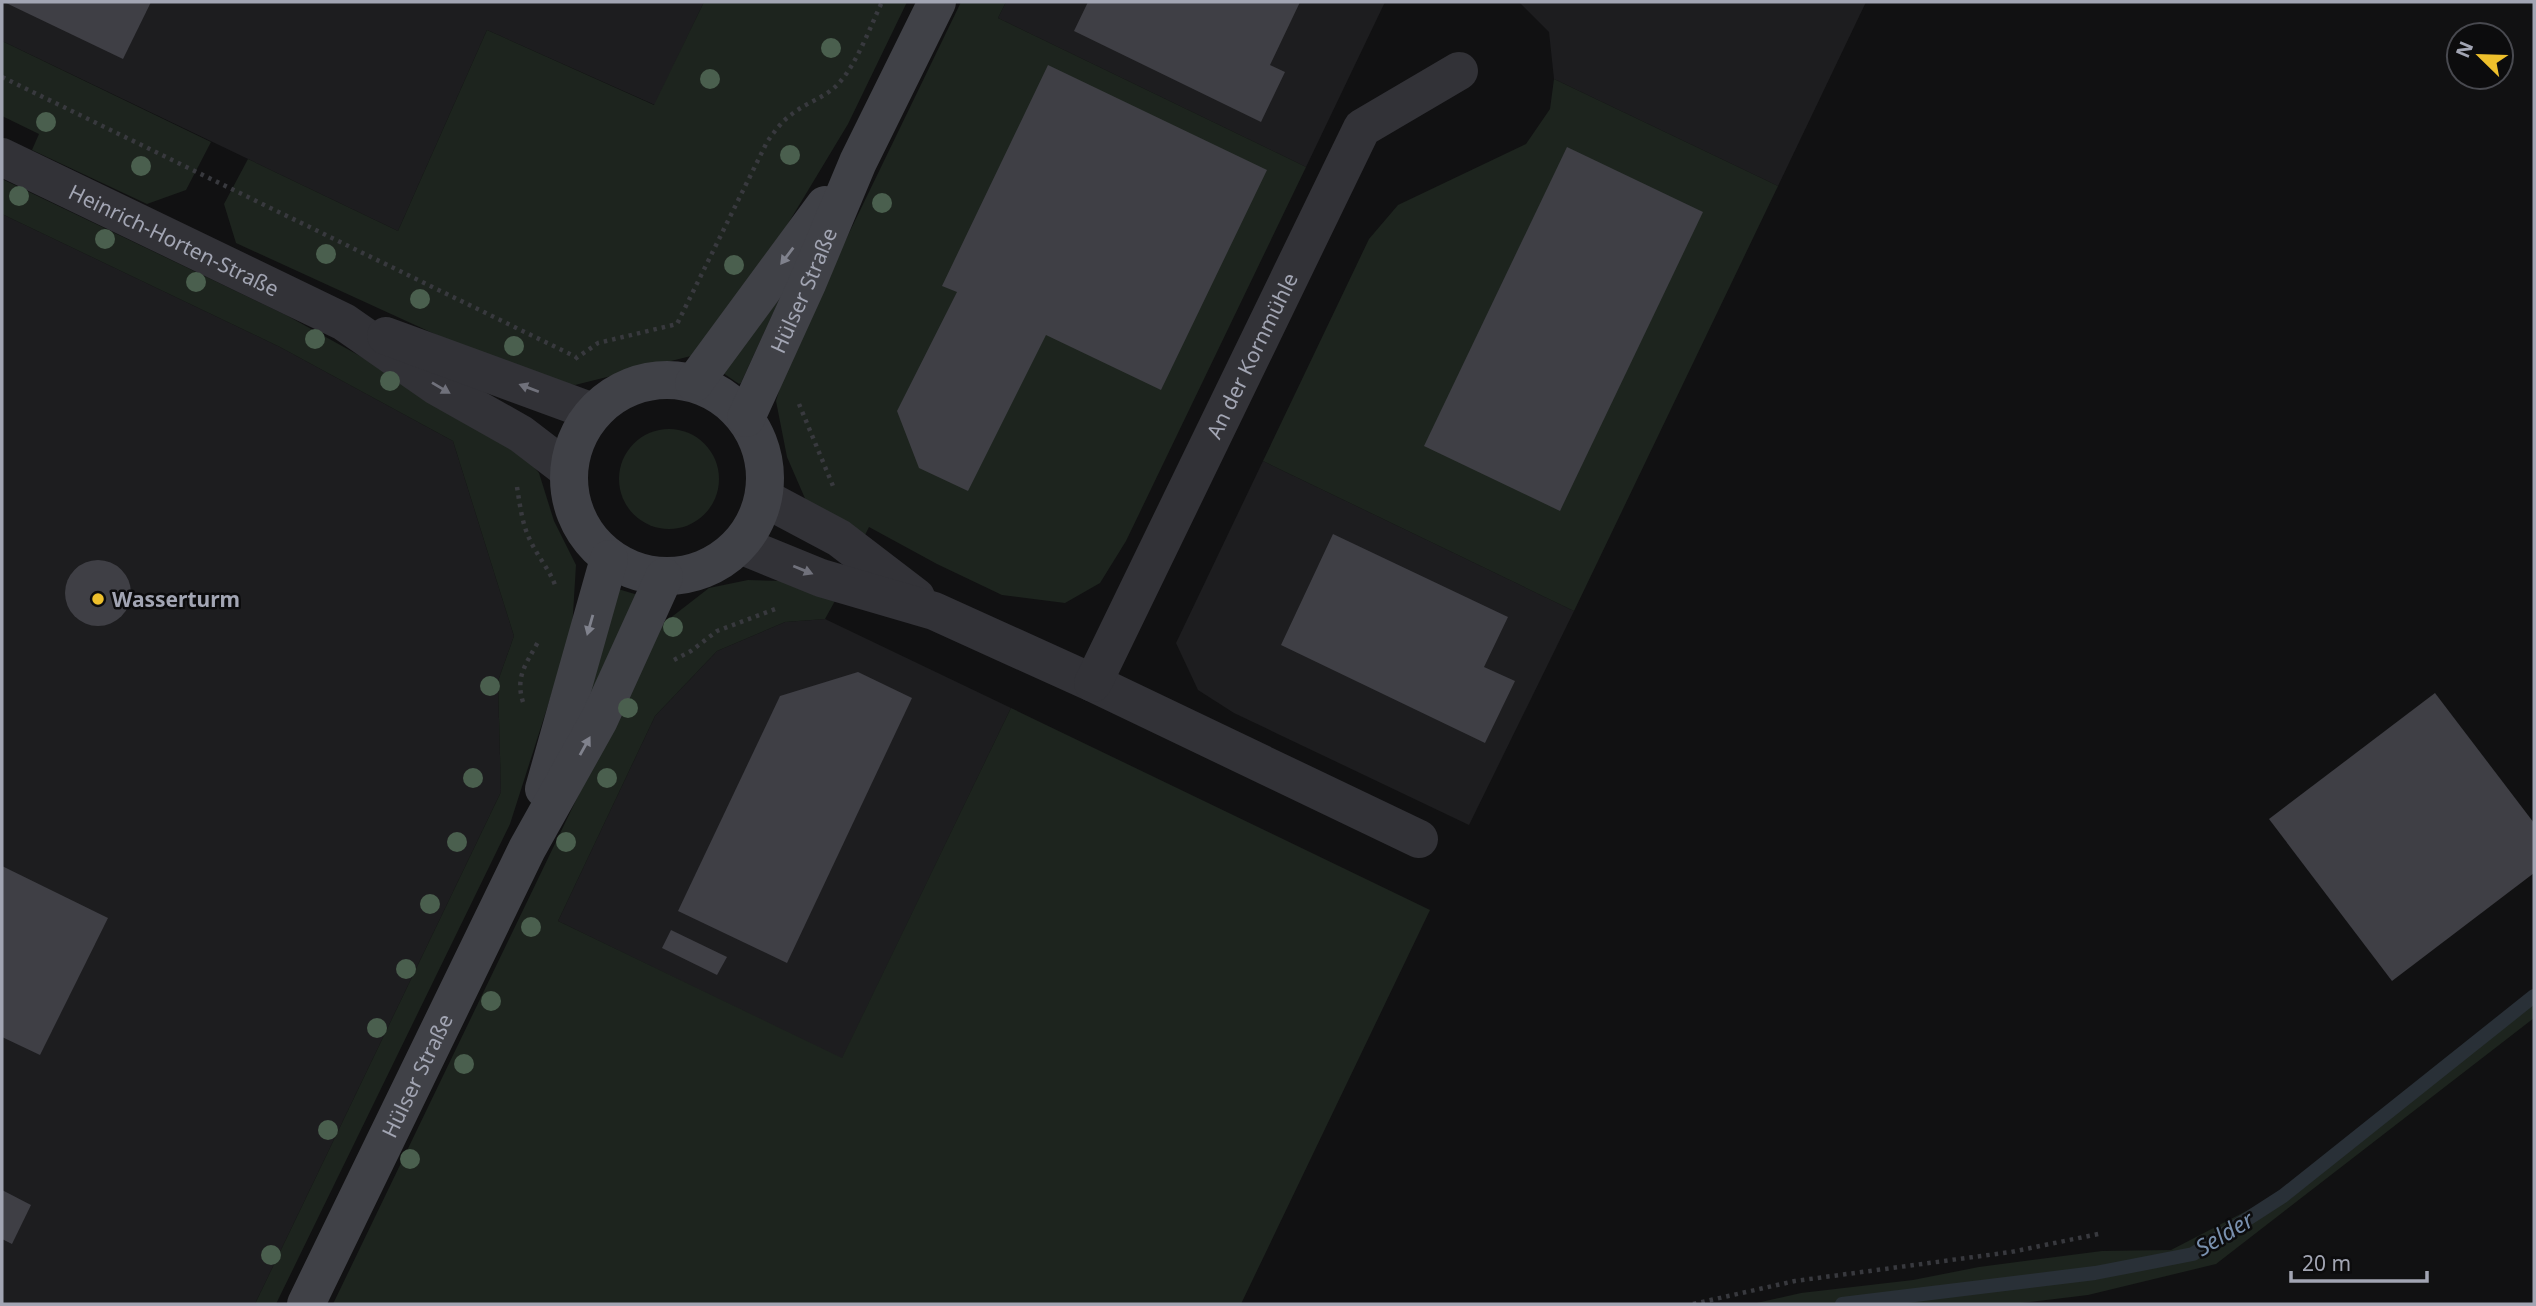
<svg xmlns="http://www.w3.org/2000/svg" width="2536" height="1306" font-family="'Noto Sans',sans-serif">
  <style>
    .built { fill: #1d1d1f }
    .green { fill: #1d241e }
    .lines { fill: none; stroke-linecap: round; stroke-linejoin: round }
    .stream { stroke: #293037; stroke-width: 14 }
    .building { fill: #3f3f45 }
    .path { stroke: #38393e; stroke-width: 4.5; stroke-dasharray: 3.5 5; stroke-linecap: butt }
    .minor { stroke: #323237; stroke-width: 38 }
    .secondary { stroke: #404147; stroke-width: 38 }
    .tree { fill: #4a5f4e }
    .oneway { fill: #80828d }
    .oneway2 { fill: #70717b }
    .poi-dot { fill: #eec02c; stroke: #0c0c0d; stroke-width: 2.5 }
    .labels { text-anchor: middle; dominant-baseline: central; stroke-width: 5; stroke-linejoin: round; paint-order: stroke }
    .street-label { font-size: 21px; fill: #a2a5b3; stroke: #0c0c0d }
    .poi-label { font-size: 21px; font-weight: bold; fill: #a2a5b3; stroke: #0c0c0d; text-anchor: start }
    .water-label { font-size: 23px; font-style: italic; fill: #7990ae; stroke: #0c0c0d }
  </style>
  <rect width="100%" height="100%" fill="#111112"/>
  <!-- built -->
  <g class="built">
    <path d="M2 2H704L655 105 487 30 398 231 2 41Z"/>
    <path d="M1006 2H1385L1306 167 998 18Z"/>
    <path d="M1519 2H1866L1778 186 1554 79 1549 32Z"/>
    <path d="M2 214 280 347 453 441 514 636 498 681 501 792 255 1304H2Z"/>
    <path d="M1263 461 1574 611 1469 825 1234 713 1198 690 1176 643Z"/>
    <path d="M825 619 1011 708 842 1059 558 921 655 716 717 651 785 622Z"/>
  </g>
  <!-- green -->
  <g class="green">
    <path d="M704 2H907L848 124 730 320 699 354 575 385 531 378 236 243 224 204 248 159 398 231 487 30 654 105Z"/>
    <path d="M961 2H1006L998 18 1306 167 1126 541 1100 583 1065 603 1002 595 937 564 869 527 863 539 807 503 787 457 776 401 789 357Z"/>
    <path d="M2 41 211 142 186 190 147 204 32 150 39 134 2 116Z"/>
    <path d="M1554 79 1778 186 1574 611 1263 461 1369 239 1398 205 1526 144 1550 109Z"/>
    <path d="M2 179 286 315 510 439 539 473 554 521 576 565 572 630 510 824 276 1304H255L501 792 498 681 514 636 453 441 280 347 2 214Z"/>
    <path d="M780 298 741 383 739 384 723 373Z"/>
    <circle cx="669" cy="479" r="50"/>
    <path d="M748 580 785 581 836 599 825 619 785 622 717 651 655 716 558 921 842 1058 1011 708 1430 910 1241 1304H333L660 626 709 588Z"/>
    <path d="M618 589 638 595 585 710Z"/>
    <path d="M2534 988V1018L2216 1264 2088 1295 2012 1304H1752L1801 1293 1913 1280 1979 1267 2102 1251 2171 1250 2281 1193Z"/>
  </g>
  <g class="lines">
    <!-- stream -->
    <path class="stream" d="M1842 1304 2095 1273 2193 1254 2283 1196 2534 996"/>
  </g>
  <!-- building -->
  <g class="building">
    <path d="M4 2H151L123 59Z"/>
    <path d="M1088 2H1300L1270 65 1285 72 1261 122 1074 31Z"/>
    <path d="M1048 65 1267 170 1161 390 1046 335 968 491 919 468 897 411 957 292 942 286Z"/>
    <path d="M1567 147 1703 212 1560 511 1424 446Z"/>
    <path d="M1333 534 1508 617 1484 667 1515 681 1485 743 1281 645Z"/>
    <circle cx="98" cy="593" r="33"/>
    <path d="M858 672 912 698 787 963 678 911 780 696Z"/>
    <path d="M2435 693 2534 823V873L2392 981 2269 819Z"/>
    <path d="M2 866 108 918 40 1055 2 1037Z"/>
    <path d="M671 930 727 957 717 975 662 948Z"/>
    <path d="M2 1190 31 1205 12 1244 2 1239Z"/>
  </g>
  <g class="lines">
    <!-- path -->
    <g class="path">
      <path d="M2 77 576 357"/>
      <path d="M575 359 598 343 677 324 767 142C774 132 782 121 792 114 807 102 825 98 838 84 857 64 870 27 882 2"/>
      <path d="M799 404 833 486"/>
      <path d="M517 487C520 505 522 525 531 542 538 557 549 569 555 585"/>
      <path d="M674 660 691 651 717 631 778 608"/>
      <path d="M523 702C515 677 526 664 538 642"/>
      <path d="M1693 1304 1795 1281 2011 1252 2103 1233"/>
    </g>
    <!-- minor -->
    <g class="minor">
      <path id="s1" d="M2 157 344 322 436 386 521 434 568 470"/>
      <path d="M386 336 593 412"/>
      <path d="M764 498 839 538 916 597"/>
      <path d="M740 545 821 578 934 611 1093 683 1419 839"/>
      <path id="s2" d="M1093 683 1362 128 1459 71"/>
    </g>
    <!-- secondary -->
    <g class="secondary">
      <circle cx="667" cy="478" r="98"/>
      <path d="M694 383 825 205"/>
      <path id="s3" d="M746 418 807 284 858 162 937 2"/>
      <path d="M544 789 609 559"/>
      <path id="s4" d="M306 1304 527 849 599 720 664 577"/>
    </g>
  </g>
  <!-- trees -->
  <g class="tree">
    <circle cx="831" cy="48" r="10"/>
    <circle cx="710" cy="79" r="10"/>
    <circle cx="46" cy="122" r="10"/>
    <circle cx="790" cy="155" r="10"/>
    <circle cx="141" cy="166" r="10"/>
    <circle cx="19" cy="196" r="10"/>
    <circle cx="882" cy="203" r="10"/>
    <circle cx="105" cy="239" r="10"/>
    <circle cx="326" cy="254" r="10"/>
    <circle cx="734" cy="265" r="10"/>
    <circle cx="196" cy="282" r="10"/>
    <circle cx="420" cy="299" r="10"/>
    <circle cx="315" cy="339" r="10"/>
    <circle cx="514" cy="346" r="10"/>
    <circle cx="390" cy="381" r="10"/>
    <circle cx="673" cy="627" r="10"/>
    <circle cx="490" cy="686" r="10"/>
    <circle cx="628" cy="708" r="10"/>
    <circle cx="473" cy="778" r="10"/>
    <circle cx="607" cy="778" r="10"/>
    <circle cx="457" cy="842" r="10"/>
    <circle cx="566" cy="842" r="10"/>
    <circle cx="430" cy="904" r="10"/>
    <circle cx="531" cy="927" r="10"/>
    <circle cx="406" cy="969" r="10"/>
    <circle cx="491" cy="1001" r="10"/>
    <circle cx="377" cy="1028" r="10"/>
    <circle cx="464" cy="1064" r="10"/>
    <circle cx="328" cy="1130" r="10"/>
    <circle cx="410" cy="1159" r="10"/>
    <circle cx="271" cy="1255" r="10"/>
  </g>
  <!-- one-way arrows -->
  <defs><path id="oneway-solid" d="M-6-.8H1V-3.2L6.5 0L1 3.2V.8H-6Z" transform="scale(1.75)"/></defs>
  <g class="oneway">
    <use href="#oneway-solid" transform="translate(787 256) rotate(127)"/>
    <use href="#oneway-solid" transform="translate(590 625) rotate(106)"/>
    <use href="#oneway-solid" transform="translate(585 746) rotate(-61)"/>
  </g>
  <g class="oneway2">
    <use href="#oneway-solid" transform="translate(441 388) rotate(31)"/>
    <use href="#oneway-solid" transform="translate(529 388) rotate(-159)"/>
    <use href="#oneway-solid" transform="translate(803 570) rotate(22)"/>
  </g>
  <!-- markers -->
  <circle class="poi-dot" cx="98" cy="599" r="7"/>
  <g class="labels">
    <!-- street labels -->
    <g class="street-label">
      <text stroke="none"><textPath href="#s1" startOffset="191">Heinrich-Horten-Straße</textPath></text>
      <text stroke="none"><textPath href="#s3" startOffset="140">Hülser Straße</textPath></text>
      <text stroke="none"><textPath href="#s2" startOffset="364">An der Kornmühle</textPath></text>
      <text stroke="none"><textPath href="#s4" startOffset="254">Hülser Straße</textPath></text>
    </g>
    <!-- poi labels -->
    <g class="poi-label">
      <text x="112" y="599">Wasserturm</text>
    </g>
    <!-- water labels -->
    <g class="water-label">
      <text transform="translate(2224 1233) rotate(-31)">Selder</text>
    </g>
  </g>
  <!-- border -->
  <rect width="2536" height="1306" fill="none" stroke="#a2a5b3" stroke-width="7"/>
  <!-- north arrow -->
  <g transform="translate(2480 56) rotate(293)"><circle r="33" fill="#0c0c0d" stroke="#48494f" stroke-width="2"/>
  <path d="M0-5L12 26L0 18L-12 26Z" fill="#eec02c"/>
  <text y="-10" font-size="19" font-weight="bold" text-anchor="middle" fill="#a2a5b3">N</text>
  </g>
  <!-- scale -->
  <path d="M2291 1271v10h136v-10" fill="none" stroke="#a2a5b3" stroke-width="3.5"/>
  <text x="2302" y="1271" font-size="21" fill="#a2a5b3" stroke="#0c0c0d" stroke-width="5" paint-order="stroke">20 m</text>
</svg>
